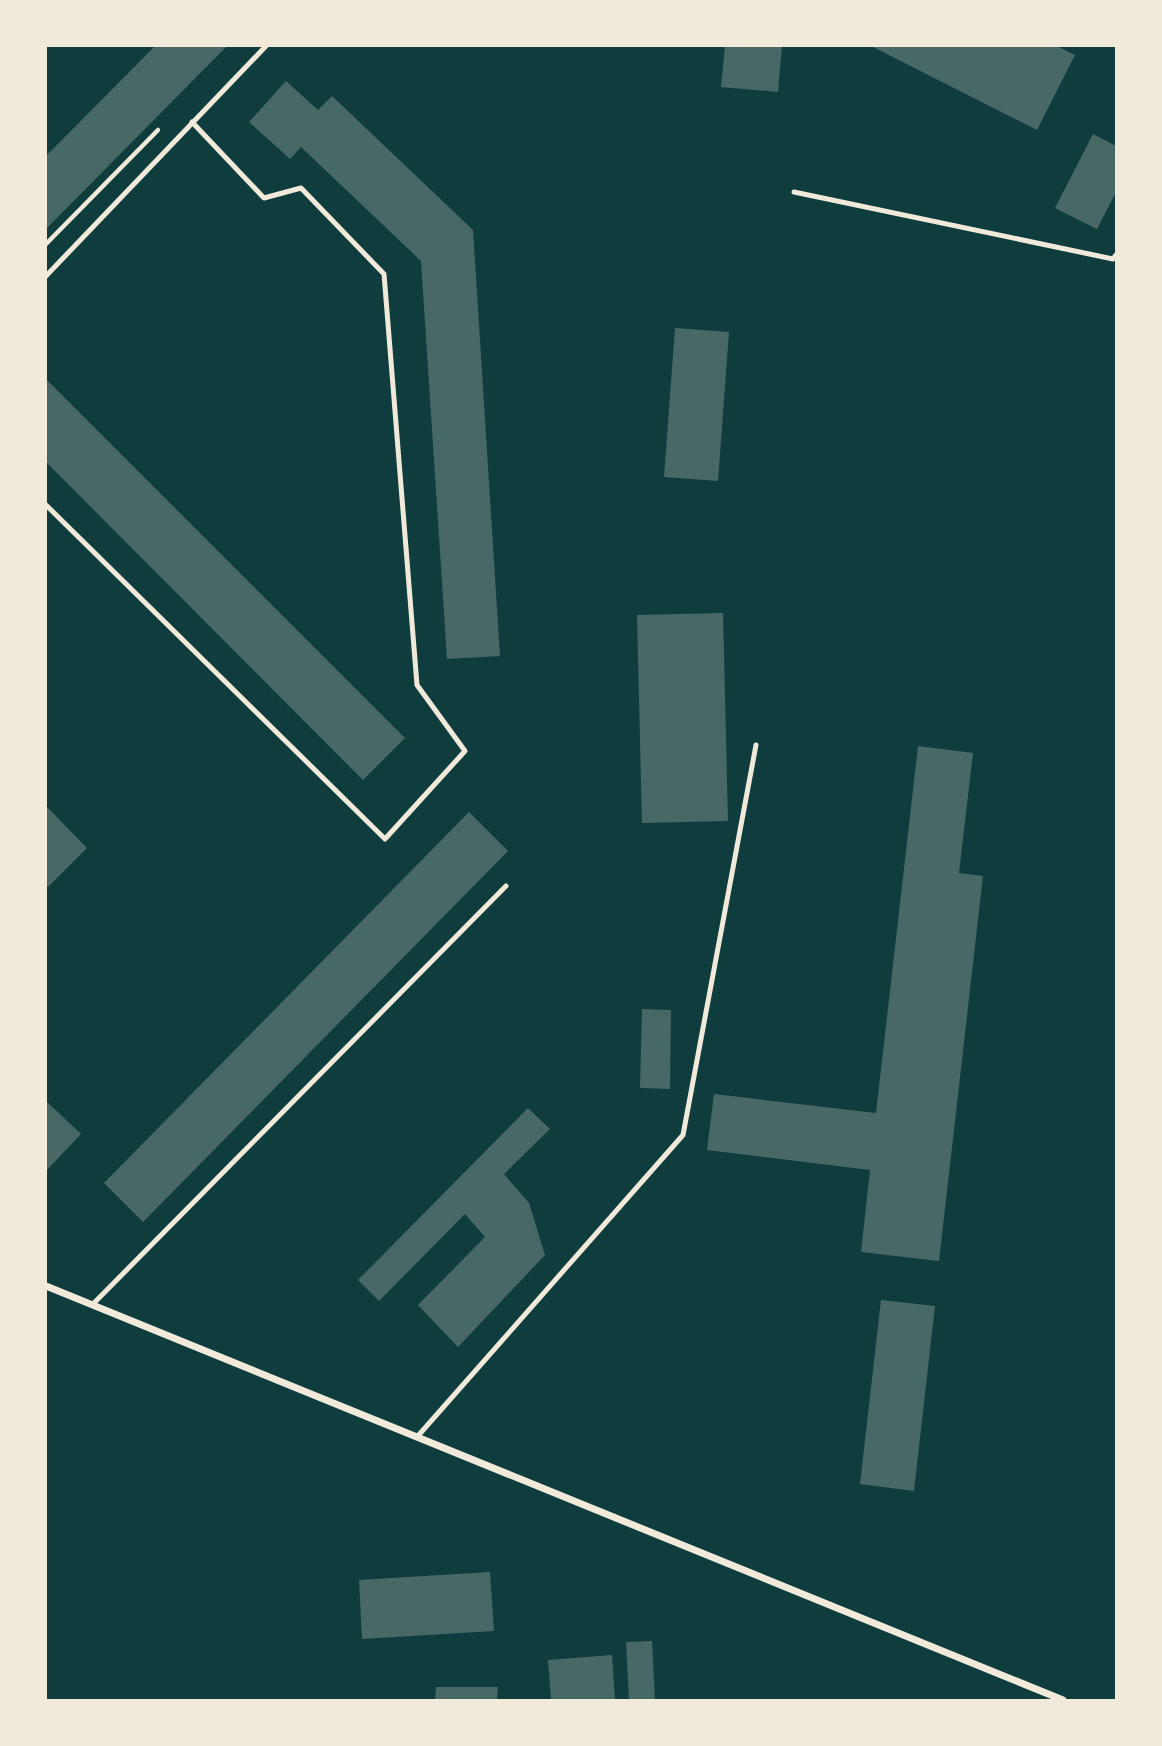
<svg xmlns="http://www.w3.org/2000/svg" width="1162" height="1746" font-family="'IBM Plex Sans',sans-serif">
  <style>
    .building { fill: #486865 }
    .lines { fill: none; stroke-linecap: round; stroke-linejoin: round }
    .path { stroke: #f1e9da; stroke-width: 4.5 }
    .service { stroke: #f1e9da; stroke-width: 5 }
    .minor { stroke: #f1e9da; stroke-width: 7 }
  </style>
  <rect width="100%" height="100%" fill="#0f3d3e"/>
  <!-- building -->
  <g class="building">
    <path d="M155 46H227L46 229V156Z"/>
    <path d="M725 46H782L778 92 721 87Z"/>
    <path d="M871 46H1057L1075 55 1037 130Z"/>
    <path d="M286 81 318 110 332 96 473 230 500 656 447 659 421 261 301 147 290 159 249 122Z"/>
    <path d="M1093 134 1116 146V192L1097 229 1055 208Z"/>
    <path d="M675 328 729 332 718 481 664 477Z"/>
    <path d="M46 379 405 738 363 780 46 462Z"/>
    <path d="M723 613 728 821 642 823 637 615Z"/>
    <path d="M918 746 973 753 959 873 983 876 939 1261 861 1252 870 1170 707 1150 714 1094 876 1113Z"/>
    <path d="M46 806 87 848 48 887 46 884Z"/>
    <path d="M469 812 508 851 143 1222 104 1183Z"/>
    <path d="M642 1009 671 1010 670 1089 640 1088Z"/>
    <path d="M46 1101 81 1134 46 1171Z"/>
    <path d="M528 1108 550 1129 504 1174 529 1203 545 1255 458 1347 418 1305 485 1237 465 1214 379 1301 358 1280Z"/>
    <path d="M881 1300 935 1306 914 1491 860 1484Z"/>
    <path d="M490 1572 494 1631 362 1639 359 1580Z"/>
    <path d="M652 1641 655 1700H629L626 1642Z"/>
    <path d="M612 1655 615 1700H551L548 1660Z"/>
    <path d="M436 1687H498L497 1700H435Z"/>
  </g>
  <g class="lines">
    <!-- path -->
    <path class="path" d="M46 244 158 130"/>
    <!-- service -->
    <g class="service">
      <path d="M794 192 1113 259 1116 255"/>
      <path d="M46 276 266 46"/>
      <path d="M46 505 385 839 465 751 417 685 384 274 301 188 264 198 192 122"/>
      <path d="M92 1305 506 886"/>
      <path d="M417 1437 683 1135 756 745"/>
    </g>
    <!-- minor -->
    <path class="minor" d="M46 1286 1063 1700"/>
  </g>
  <!-- border -->
  <rect width="1162" height="1746" fill="none" stroke="#f1e9da" stroke-width="94"/>
</svg>
